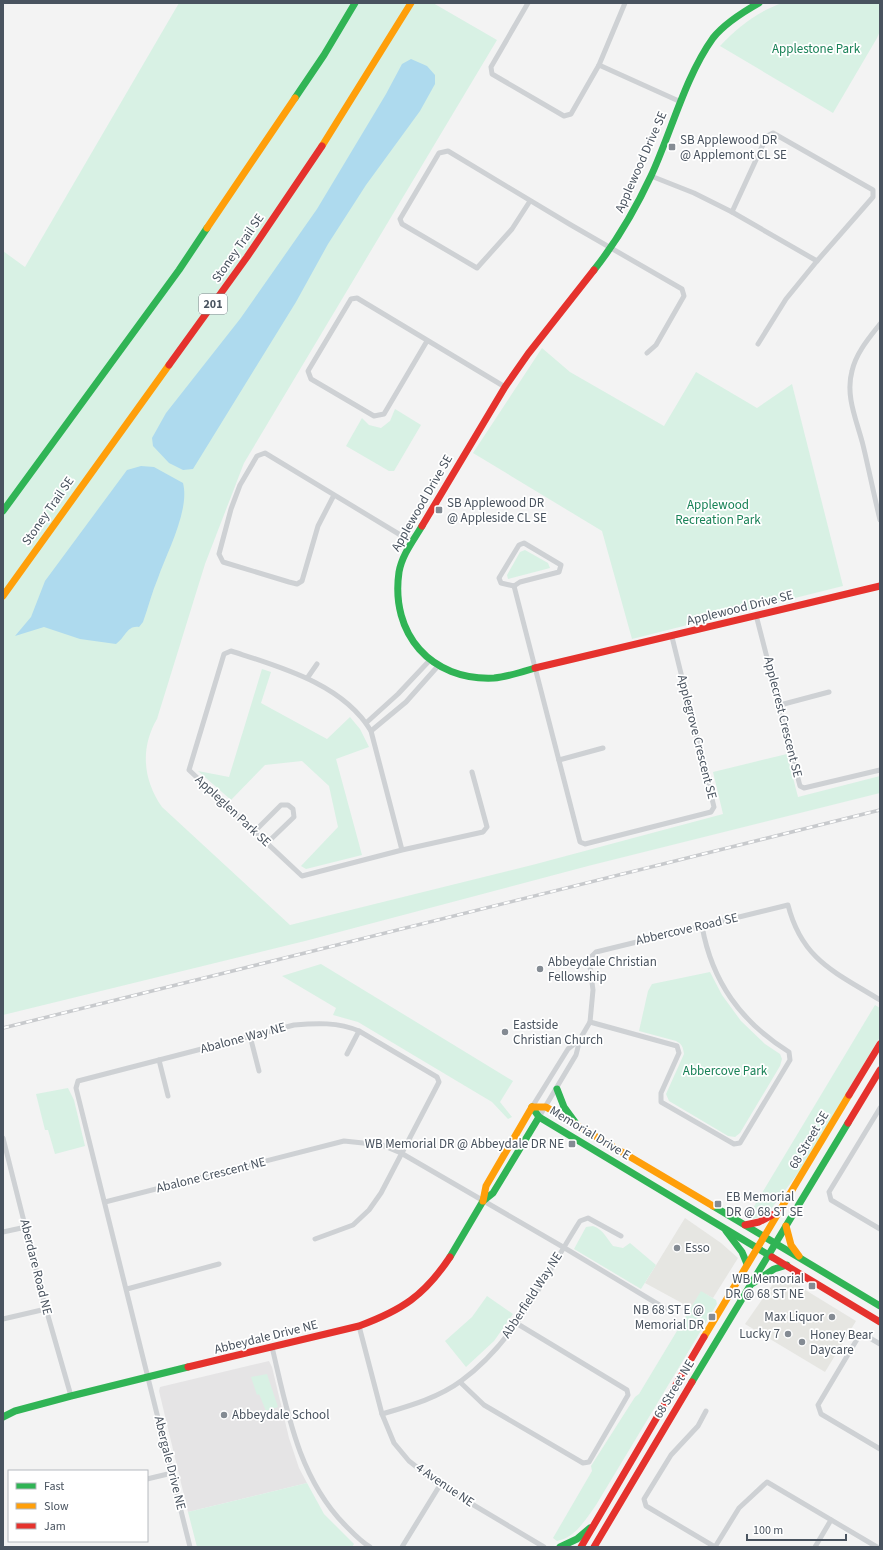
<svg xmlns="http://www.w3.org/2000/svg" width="883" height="1550" font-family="'Source Sans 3',sans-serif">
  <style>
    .commercial { fill: #e6e6e2 }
    .education { fill: #e5e4e5 }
    .green { fill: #d8f1e4 }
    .water { fill: #aedaee }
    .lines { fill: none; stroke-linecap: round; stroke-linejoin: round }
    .street { stroke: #ced1d4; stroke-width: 5 }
    .fast { stroke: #30b455; stroke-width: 7 }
    .slow { stroke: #ff9f0a; stroke-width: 7 }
    .jam { stroke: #e5322d; stroke-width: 7 }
    .rail-casing { stroke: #c8cacd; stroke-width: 3.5 }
    .rail { stroke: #fff; stroke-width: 2; stroke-dasharray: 6; stroke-linecap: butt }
    .poi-dot { fill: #848b93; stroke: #fff; stroke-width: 1.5 }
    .labels { text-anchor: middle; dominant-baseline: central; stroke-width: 3.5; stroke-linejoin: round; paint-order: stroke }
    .shield { fill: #fff; stroke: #80878f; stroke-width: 1 }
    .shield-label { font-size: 12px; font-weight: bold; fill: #49535f }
    .park-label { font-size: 13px; fill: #198257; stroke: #fff }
    .poi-label { font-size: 13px; fill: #49535f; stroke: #fff; text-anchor: start }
    .street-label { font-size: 13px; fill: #49535f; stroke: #fff }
  </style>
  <rect width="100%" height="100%" fill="#f3f3f3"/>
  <!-- commercial -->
  <g class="commercial">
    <path d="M685 1218 721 1243 738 1258 713 1298 701 1292 691 1308 645 1283Z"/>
    <path d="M781 1280 794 1283 856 1321 825 1372 745 1324 773 1284Z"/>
  </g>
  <!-- education -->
  <path class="education" d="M269 1361 272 1367 289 1438 299 1468 307 1483 188 1512 159 1391 160 1387Z"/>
  <!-- green -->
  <g class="green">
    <path d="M179 3H433L497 40 244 463 205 564 157 719C140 748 143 780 162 807L290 925 536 864 723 814 713 772 787 754 798 797 880 776V793L588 866 305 941 3 1015V251L25 267Z"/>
    <path d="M782 3H880V31L877 38 833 113 720 46C738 27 757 12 782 3Z"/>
    <path d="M542 348 570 372 664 426 696 372 757 408 792 384 843 586 632 639 602 531 473 453Z"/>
    <path d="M395 409 421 425 394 471H389L346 446 362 418 369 425 381 428 390 421Z"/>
    <path d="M525 550 548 563 550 568 508 579 507 575 520 552Z"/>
    <path d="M262 669 271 672 261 703 327 739 350 717 360 729 369 747 336 759 362 855 306 869 301 866 338 827 329 786 302 761 265 765 231 800 198 771 229 777Z"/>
    <path d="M321 964 513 1081 500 1102 512 1117 508 1119 492 1102 358 1022 333 1015 336 1008 282 976Z"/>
    <path d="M710 972 722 995 741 1021 765 1044 780 1054 782 1059 780 1066 740 1133 735 1137 728 1136 669 1101 666 1094 684 1054C683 1047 682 1044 676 1041L639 1031 648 991 652 984Z"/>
    <path d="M875 1005 880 1008V1037L799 1172 771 1209 760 1217 753 1219 747 1218Z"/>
    <path d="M68 1088 74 1100 85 1146 55 1154 48 1130H45L36 1094Z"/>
    <path d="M593 1226C603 1229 607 1239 613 1246L623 1248 630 1243 656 1265 641 1289 574 1249 586 1227Z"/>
    <path d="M701 1291 716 1300 717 1304 596 1505C586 1519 575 1538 557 1541L553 1538 592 1471 591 1466 635 1397 639 1394Z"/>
    <path d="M487 1296 513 1314 494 1341 466 1367 445 1341 472 1317Z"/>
    <path d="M267 1374 278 1407 266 1411 259 1394 257 1395 251 1377Z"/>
    <path d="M307 1483 324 1514 354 1544 352 1547H197L188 1512Z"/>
  </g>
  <!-- water -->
  <g class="water">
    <path d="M411 59 427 66 435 75V84L420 111 366 185 328 244 296 302 193 469 183 470 169 463 153 446 152 438 166 413 240 319 317 209 386 94 402 64Z"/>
    <path d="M141 466 154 467 183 483C190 510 167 552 158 578 152 592 148 608 143 622L139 627C127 625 125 638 116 644L80 639 44 627 15 636 31 617 45 581 127 470Z"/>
  </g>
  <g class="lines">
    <!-- street -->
    <g class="street">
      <path d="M528 3 491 67 492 74 564 116 571 114 599 65 625 3"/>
      <path d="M599 65 681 102"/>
      <path d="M773 133 873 190V197L817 261 732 212 767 136Z"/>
      <path d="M651 176 694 193 732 212"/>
      <path d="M530 201 512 229 477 268 402 224 400 219 439 153 448 151 571 225 682 289 684 296 656 345 647 353"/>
      <path d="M880 324C869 338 856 353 852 371 845 396 857 421 863 445 869 470 874 495 880 520"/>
      <path d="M427 341 384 414 374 416 311 379 308 371 351 299 357 298 505 387"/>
      <path d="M758 344 786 299 817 261"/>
      <path d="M334 495 318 526 302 581 297 584 289 582 223 562 219 554 231 509 240 485 257 456 265 453 412 542"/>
      <path d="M524 543 561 565 559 572 520 582 514 586 501 583 499 578 519 545Z"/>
      <path d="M514 586 580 842 585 844 711 812 714 807 672 637"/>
      <path d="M756 615 800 786 804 788 880 770"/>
      <path d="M308 677 317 664"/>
      <path d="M780 705 829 692"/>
      <path d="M366 723 398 694 430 660"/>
      <path d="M371 731 406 702 438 666"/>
      <path d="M559 760 603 748"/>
      <path d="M255 831 281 805H288L293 809 294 817 267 843"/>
      <path d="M402 850 371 731C343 684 280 667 231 651L224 654 189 770 302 876 402 850 483 832 487 827 472 772"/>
      <path d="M590 1022 677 1046 679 1053 661 1093V1102L734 1144 740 1143 790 1060 789 1052C741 1022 712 982 702 926"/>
      <path d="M250 1036 259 1071"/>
      <path d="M347 1054 359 1031"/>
      <path d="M159 1060 168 1096"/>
      <path d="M532 1107 568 1049 580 1039 590 1022 593 990 589 959 596 952 788 905C802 960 835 972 880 1000"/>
      <path d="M880 1108 829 1192 831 1200 880 1229"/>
      <path d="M539 1117 576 1055 580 1039"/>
      <path d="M3 1138 46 1309 71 1396"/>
      <path d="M105 1202 344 1141 382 1145 401 1153 563 1247 671 1312"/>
      <path d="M3 1232 26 1227"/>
      <path d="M127 1289 219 1264"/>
      <path d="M3 1319 46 1309"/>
      <path d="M359 1326 382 1414 394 1443 409 1461 440 1485 544 1547"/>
      <path d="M880 1344 863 1334 859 1336 818 1405 821 1414 880 1449"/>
      <path d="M272 1347C287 1410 298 1477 345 1525 353 1533 360 1541 370 1547"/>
      <path d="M460 1382 484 1405 583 1463 589 1462 628 1395 627 1390 516 1323"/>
      <path d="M706 1411 698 1426 671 1455 644 1499 646 1506 715 1547"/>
      <path d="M382 1414C409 1406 438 1398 461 1381 515 1342 545 1276 580 1221L588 1218 621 1236"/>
      <path d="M147 1479 172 1473"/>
      <path d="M190 1547 76 1088 78 1081 294 1025C316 1023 338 1022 359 1031L437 1077 439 1082 381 1193 369 1210 353 1225 315 1239"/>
      <path d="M402 1547 440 1485"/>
      <path d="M715 1547 739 1508 767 1482 877 1547"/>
      <path d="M815 1547 831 1520"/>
    </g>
    <!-- fast -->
    <g class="fast">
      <path d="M295 98 324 55 355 3"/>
      <path d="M594 270C617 241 635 210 651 176 671 133 685 77 713 38 725 23 743 12 759 3"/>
      <path d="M3 511 179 270 207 228"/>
      <path d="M422 526C413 541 402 555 399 572 390 634 431 681 494 678 507 677 522 672 535 668"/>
      <path d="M557 1089 564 1107 575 1122"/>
      <path d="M532 1107 539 1117 772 1257"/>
      <path d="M713 1206 880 1306"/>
      <path d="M726 1231 742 1252 747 1264"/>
      <path d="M450 1257 483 1201 493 1193 539 1117"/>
      <path d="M753 1283 774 1269 787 1265"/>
      <path d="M692 1382 848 1123"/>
      <path d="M3 1417 15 1411 71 1396 188 1367"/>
      <path d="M560 1547 577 1539 590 1528"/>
    </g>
    <!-- slow -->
    <g class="slow">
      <path d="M322 146 411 3"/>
      <path d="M207 228 295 98"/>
      <path d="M3 596 169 365"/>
      <path d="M532 1107H546L713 1206"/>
      <path d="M483 1201 486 1186 532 1107"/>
      <path d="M786 1226 791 1245 799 1256"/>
      <path d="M704 1337 849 1095"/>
    </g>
    <!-- jam -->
    <g class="jam">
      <path d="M169 365 247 257 322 146"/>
      <path d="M422 526 505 387 528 354 594 270"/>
      <path d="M535 668 880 586"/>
      <path d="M849 1095 880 1044"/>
      <path d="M848 1123 880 1070"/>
      <path d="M745 1225 759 1222 780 1211"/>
      <path d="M772 1257 880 1322"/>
      <path d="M188 1367 359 1326C402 1310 424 1296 450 1257"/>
      <path d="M581 1547 704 1337"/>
      <path d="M594 1547 692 1382"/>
    </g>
    <!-- rail casing -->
    <g class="rail-casing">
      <path id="rail" d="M3 1028 880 810"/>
    </g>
    <!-- rail -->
    <use href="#rail" class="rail"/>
  </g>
  <!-- markers -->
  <g class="poi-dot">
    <rect x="668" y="143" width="8" height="8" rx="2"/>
    <rect x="435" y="506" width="8" height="8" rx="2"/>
    <circle cx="540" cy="969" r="4"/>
    <circle cx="505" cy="1032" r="4"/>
    <rect x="568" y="1140" width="8" height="8" rx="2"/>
    <rect x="714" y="1200" width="8" height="8" rx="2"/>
    <circle cx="677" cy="1248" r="4"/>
    <rect x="808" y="1282" width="8" height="8" rx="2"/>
    <rect x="708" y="1313" width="8" height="8" rx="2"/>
    <circle cx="832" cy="1317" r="4"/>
    <circle cx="788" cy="1334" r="4"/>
    <circle cx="802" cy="1342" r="4"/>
    <circle cx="224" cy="1415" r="4"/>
  </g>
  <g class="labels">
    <!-- shield labels -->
    <rect class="shield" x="199" y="294" width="28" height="20" rx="3"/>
    <g class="shield-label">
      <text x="213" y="304">201</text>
    </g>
    <!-- park labels -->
    <g class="park-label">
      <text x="816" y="49">Applestone Park</text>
      <text x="718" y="505">Applewood<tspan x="718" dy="15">Recreation Park</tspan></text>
      <text x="725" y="1071">Abbercove Park</text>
    </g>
    <!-- poi labels -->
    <g class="poi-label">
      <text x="680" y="140">SB Applewood DR<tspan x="680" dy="15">@ Applemont CL SE</tspan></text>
      <text x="447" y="503">SB Applewood DR<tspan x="447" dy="15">@ Appleside CL SE</tspan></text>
      <text x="548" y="962">Abbeydale Christian<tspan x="548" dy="15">Fellowship</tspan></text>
      <text x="513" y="1025">Eastside<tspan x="513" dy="15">Christian Church</tspan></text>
      <text x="564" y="1144" text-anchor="end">WB Memorial DR @ Abbeydale DR NE</text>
      <text x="726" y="1197">EB Memorial<tspan x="726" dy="15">DR @ 68 ST SE</tspan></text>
      <text x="685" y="1248">Esso</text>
      <text x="804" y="1279" text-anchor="end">WB Memorial<tspan x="804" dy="15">DR @ 68 ST NE</tspan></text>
      <text x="704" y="1310" text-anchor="end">NB 68 ST E @<tspan x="704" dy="15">Memorial DR</tspan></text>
      <text x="824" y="1317" text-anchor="end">Max Liquor</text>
      <text x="780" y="1334" text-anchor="end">Lucky 7</text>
      <text x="810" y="1335">Honey Bear<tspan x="810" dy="15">Daycare</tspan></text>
      <text x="232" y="1415">Abbeydale School</text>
    </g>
    <!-- street labels -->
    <g class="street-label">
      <text transform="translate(641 162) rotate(-66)">Applewood Drive SE</text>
      <text transform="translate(238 248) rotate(-55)">Stoney Trail SE</text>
      <text transform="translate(422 503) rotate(-60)">Applewood Drive SE</text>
      <text transform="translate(48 511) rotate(-55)">Stoney Trail SE</text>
      <text transform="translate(740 608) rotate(-14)">Applewood Drive SE</text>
      <text transform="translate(783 717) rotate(76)">Applecrest Crescent SE</text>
      <text transform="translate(697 737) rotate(76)">Applegrove Crescent SE</text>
      <text transform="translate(233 811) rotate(43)">Appleglen Park SE</text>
      <text transform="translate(687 929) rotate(-13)">Abbercove Road SE</text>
      <text transform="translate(243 1038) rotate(-15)">Abalone Way NE</text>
      <text transform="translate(590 1133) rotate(31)">Memorial Drive E</text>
      <text transform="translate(809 1140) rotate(-59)">68 Street SE</text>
      <text transform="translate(211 1175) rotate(-14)">Abalone Crescent NE</text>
      <text transform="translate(36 1267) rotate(76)">Aberdare Road NE</text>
      <text transform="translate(532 1295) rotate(-57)">Abberfield Way NE</text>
      <text transform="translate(266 1337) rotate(-14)">Abbeydale Drive NE</text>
      <text transform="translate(674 1389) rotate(-59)">68 Street NE</text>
      <text transform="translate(170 1463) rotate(76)">Abergale Drive NE</text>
      <text transform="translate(445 1485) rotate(34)">4 Avenue NE</text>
    </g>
  </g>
  <!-- border -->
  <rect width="883" height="1550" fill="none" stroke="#49535f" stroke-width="8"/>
  <!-- legend -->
  <rect x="8" y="1470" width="140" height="72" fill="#ffffff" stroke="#b6babf"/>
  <rect x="16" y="1483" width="20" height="6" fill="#30b455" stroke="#b6babf"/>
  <text x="44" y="1490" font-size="12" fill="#49535f">Fast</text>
  <rect x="16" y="1503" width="20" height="6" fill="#ff9f0a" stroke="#b6babf"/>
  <text x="44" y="1510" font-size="12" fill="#49535f">Slow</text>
  <rect x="16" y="1523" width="20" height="6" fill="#e5322d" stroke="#b6babf"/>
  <text x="44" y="1530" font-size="12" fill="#49535f">Jam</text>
  <!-- scale -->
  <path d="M747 1534v6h99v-6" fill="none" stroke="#49535f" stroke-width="2"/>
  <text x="753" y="1534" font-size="12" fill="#49535f" stroke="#ffffff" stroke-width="3" paint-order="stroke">100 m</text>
</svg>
